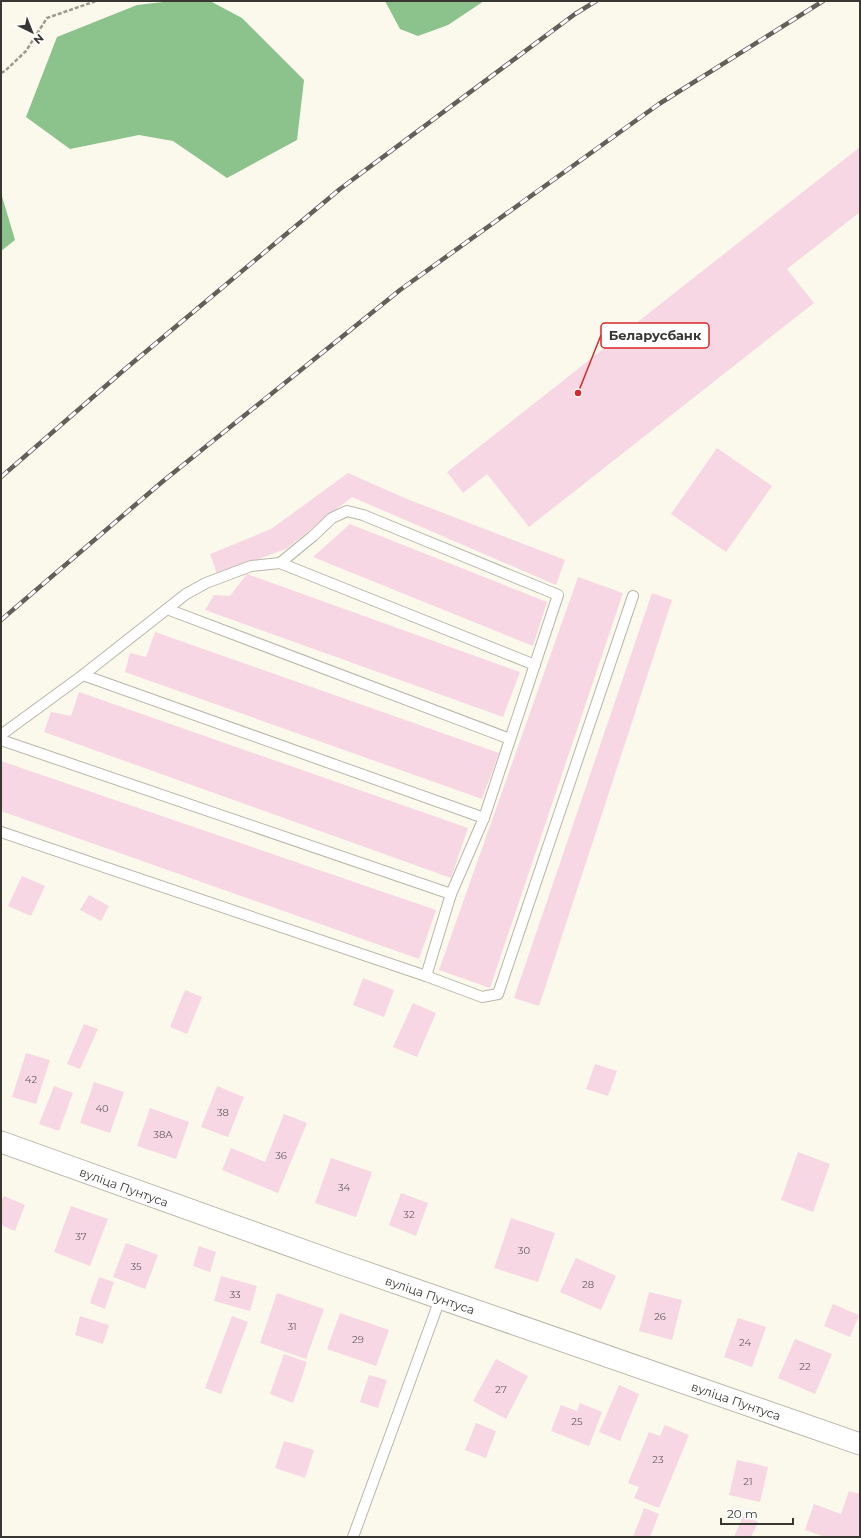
<svg xmlns="http://www.w3.org/2000/svg" width="861" height="1538" font-family="Montserrat,sans-serif">
  <style>
    .forest { fill: #8cc28b }
    .building { fill: #f7d7e4 }
    .lines { fill: none; stroke-linecap: round; stroke-linejoin: round }
    .lane-casing { stroke: #b9b6aa; stroke-width: 12 }
    .street-casing { stroke: #b9b6aa; stroke-width: 23 }
    .path { stroke: #9b9a90; stroke-width: 2.5; stroke-dasharray: 4 2; stroke-linecap: butt }
    .lane { stroke: #fff; stroke-width: 10 }
    .street { stroke: #fff; stroke-width: 21 }
    .rail-casing { stroke: #626059; stroke-width: 4.5 }
    .rail { stroke: #fff; stroke-width: 3; stroke-dasharray: 9; stroke-linecap: butt }
    .labels { text-anchor: middle; dominant-baseline: central; stroke-width: 3; stroke-linejoin: round; paint-order: stroke }
    .number-label { font-size: 10px; fill: #685f5e }
    .street-label { font-size: 12px; fill: #383732; stroke: #fff }
    .leader { fill: none; stroke: #d62828; stroke-width: 1.5 }
    .callout-dot { fill: #d62828; stroke: #fff; stroke-width: 1.5 }
    .callout { fill: #fff; stroke: #d62828; stroke-width: 1.5 }
    .callout-label { font-size: 13px; text-anchor: middle; font-weight: bold; fill: #383732 }
  </style>
  <rect width="100%" height="100%" fill="#fbf9eb"/>
  <!-- forest -->
  <g class="forest">
    <path d="M172 1H210L242 18 304 80 297 140 227 178 173 141 139 135 70 149 26 117 57 37 137 5Z"/>
    <path d="M385 1H484L448 25 418 36 400 29Z"/>
    <path d="M1 193 15 240 1 251Z"/>
  </g>
  <!-- building -->
  <g class="building">
    <path d="M860 147V212L787 269 814 303 529 527 487 474 463 493 447 472Z"/>
    <path d="M717 448 772 486 726 552 671 514Z"/>
    <path d="M348 473 407 499 565 560 556 585 352 497 286 549 217 574 210 554 271 529Z"/>
    <path d="M350 524 547 602 533 646 313 557Z"/>
    <path d="M247 574 520 672 503 717 205 610 214 595 230 596Z"/>
    <path d="M578 577 623 593 490 988 439 970Z"/>
    <path d="M652 593 672 600 539 1006 514 998Z"/>
    <path d="M155 632 499 753 482 799 125 672 130 653 146 657Z"/>
    <path d="M79 692 468 828 451 878 44 732 51 712 71 716Z"/>
    <path d="M1 761 436 910 419 959 1 811Z"/>
    <path d="M22 876 45 886 31 916 8 906Z"/>
    <path d="M89 895 109 906 101 921 80 910Z"/>
    <path d="M363 978 394 990 384 1017 353 1005Z"/>
    <path d="M185 990 202 997 187 1034 170 1027Z"/>
    <path d="M413 1003 436 1013 417 1057 393 1047Z"/>
    <path d="M84 1024 98 1029 80 1069 67 1064Z"/>
    <path d="M26 1053 50 1060 36 1104 12 1097Z"/>
    <path d="M595 1064 617 1071 608 1096 586 1089Z"/>
    <path d="M94 1082 124 1092 110 1133 80 1123Z"/>
    <path d="M54 1086 73 1093 59 1131 39 1124Z"/>
    <path d="M217 1086 244 1097 228 1137 201 1127Z"/>
    <path d="M150 1108 189 1122 176 1159 137 1146Z"/>
    <path d="M284 1114 307 1123 278 1193 222 1170 231 1148 265 1162Z"/>
    <path d="M798 1152 830 1164 813 1212 781 1200Z"/>
    <path d="M331 1158 372 1172 356 1217 315 1203Z"/>
    <path d="M401 1193 428 1203 416 1236 389 1225Z"/>
    <path d="M4 1196 25 1205 15 1231 1 1225V1202Z"/>
    <path d="M71 1206 108 1219 90 1266 54 1252Z"/>
    <path d="M511 1218 555 1233 538 1282 494 1268Z"/>
    <path d="M126 1243 158 1255 145 1289 113 1277Z"/>
    <path d="M199 1246 216 1252 210 1272 193 1266Z"/>
    <path d="M576 1258 616 1276 601 1310 560 1292Z"/>
    <path d="M221 1276 257 1286 250 1311 214 1301Z"/>
    <path d="M99 1277 114 1282 105 1309 90 1303Z"/>
    <path d="M649 1292 682 1300 672 1340 639 1331Z"/>
    <path d="M277 1293 324 1309 306 1359 260 1343Z"/>
    <path d="M833 1304 859 1315 850 1337 824 1326Z"/>
    <path d="M340 1313 389 1330 376 1366 327 1349Z"/>
    <path d="M80 1316 109 1325 103 1344 75 1335Z"/>
    <path d="M232 1316 248 1322 221 1394 205 1388Z"/>
    <path d="M738 1318 766 1327 752 1367 724 1357Z"/>
    <path d="M795 1339 832 1354 815 1394 778 1378Z"/>
    <path d="M284 1354 307 1362 293 1403 270 1394Z"/>
    <path d="M496 1359 528 1376 506 1419 473 1401Z"/>
    <path d="M369 1375 387 1380 378 1408 360 1402Z"/>
    <path d="M619 1385 639 1394 620 1441 599 1432Z"/>
    <path d="M580 1403 602 1412 589 1446 551 1431 561 1405 577 1411Z"/>
    <path d="M476 1423 496 1431 486 1458 465 1450Z"/>
    <path d="M665 1425 689 1435 659 1508 634 1498 639 1487 628 1483 649 1432 660 1436Z"/>
    <path d="M284 1441 314 1450 305 1478 275 1468Z"/>
    <path d="M737 1460 768 1467 760 1502 729 1495Z"/>
    <path d="M849 1491 860 1494V1533L859 1537H825L805 1530 814 1504 841 1514Z"/>
    <path d="M644 1508 659 1514 650 1537H633Z"/>
    <path d="M743 1516 758 1522 751 1537H734Z"/>
  </g>
  <g class="lines">
    <!-- lane casing -->
    <g class="lane-casing">
      <g id="lane">
        <path d="M280 563 313 536 332 518 347 511 363 515 558 595 484 818 451 894 426 976"/>
        <path d="M167 609 510 739"/>
        <path d="M83 675 484 818"/>
        <path d="M1 735 83 675 186 594 206 583 251 566 280 563 535 665"/>
        <path d="M1 740 451 894"/>
        <path d="M1 832 426 976 482 997 498 994 633 596"/>
        <path d="M353 1537 440 1299"/>
      </g>
    </g>
    <!-- street casing -->
    <g class="street-casing">
      <path id="street" d="M1 1142 333 1261 860 1444"/>
    </g>
    <!-- path -->
    <path class="path" d="M1 73 5 71 26 51 47 18 96 1"/>
    <!-- lane -->
    <use href="#lane" class="lane"/>
    <!-- street -->
    <use href="#street" class="street"/>
    <!-- rail casing -->
    <g class="rail-casing">
      <g id="rail">
        <path d="M1 477 124 370 340 189 575 14 596 1"/>
        <path d="M1 620 162 482 400 290 659 104 823 1"/>
      </g>
    </g>
    <!-- rail -->
    <use href="#rail" class="rail"/>
  </g>
  <g class="labels">
    <!-- number labels -->
    <g class="number-label">
      <text x="31" y="1079">42</text>
      <text x="102" y="1108">40</text>
      <text x="223" y="1112">38</text>
      <text x="163" y="1134">38А</text>
      <text x="281" y="1155">36</text>
      <text x="344" y="1187">34</text>
      <text x="409" y="1214">32</text>
      <text x="81" y="1236">37</text>
      <text x="524" y="1250">30</text>
      <text x="136" y="1266">35</text>
      <text x="588" y="1284">28</text>
      <text x="235" y="1294">33</text>
      <text x="660" y="1316">26</text>
      <text x="292" y="1326">31</text>
      <text x="358" y="1339">29</text>
      <text x="745" y="1342">24</text>
      <text x="805" y="1366">22</text>
      <text x="501" y="1389">27</text>
      <text x="577" y="1421">25</text>
      <text x="658" y="1459">23</text>
      <text x="748" y="1481">21</text>
    </g>
    <!-- street labels -->
    <g class="street-label">
      <text transform="translate(124 1187) rotate(20)">вуліца Пунтуса</text>
      <text transform="translate(430 1295) rotate(19)">вуліца Пунтуса</text>
      <text transform="translate(736 1401) rotate(19)">вуліца Пунтуса</text>
    </g>
  </g>
  <!-- callouts -->
  <path class="leader" d="M578 393L601 335"/>
  <circle class="callout-dot" cx="578" cy="393" r="4"/>
  <rect class="callout" x="601" y="323" width="108" height="25" rx="4"/>
  <g class="callout-label">
    <text x="655" y="340">Беларусбанк</text>
  </g>
  <!-- border -->
  <rect width="861" height="1538" fill="none" stroke="#383732" stroke-width="4"/>
  <!-- north arrow -->
  <g transform="translate(32 32) rotate(137)" stroke="#ffffff" stroke-width="3" paint-order="stroke">
  <path d="M0-3L7 15L0 10L-7 15Z" fill="#383732"/>
  <text y="-6" font-size="11" font-weight="bold" text-anchor="middle" fill="#383732">N</text>
  </g>
  <!-- scale -->
  <path d="M721 1518v6h72v-6" fill="none" stroke="#383732" stroke-width="2"/>
  <text x="727" y="1518" font-size="12" fill="#383732" stroke="#ffffff" stroke-width="3" paint-order="stroke">20 m</text>
</svg>
